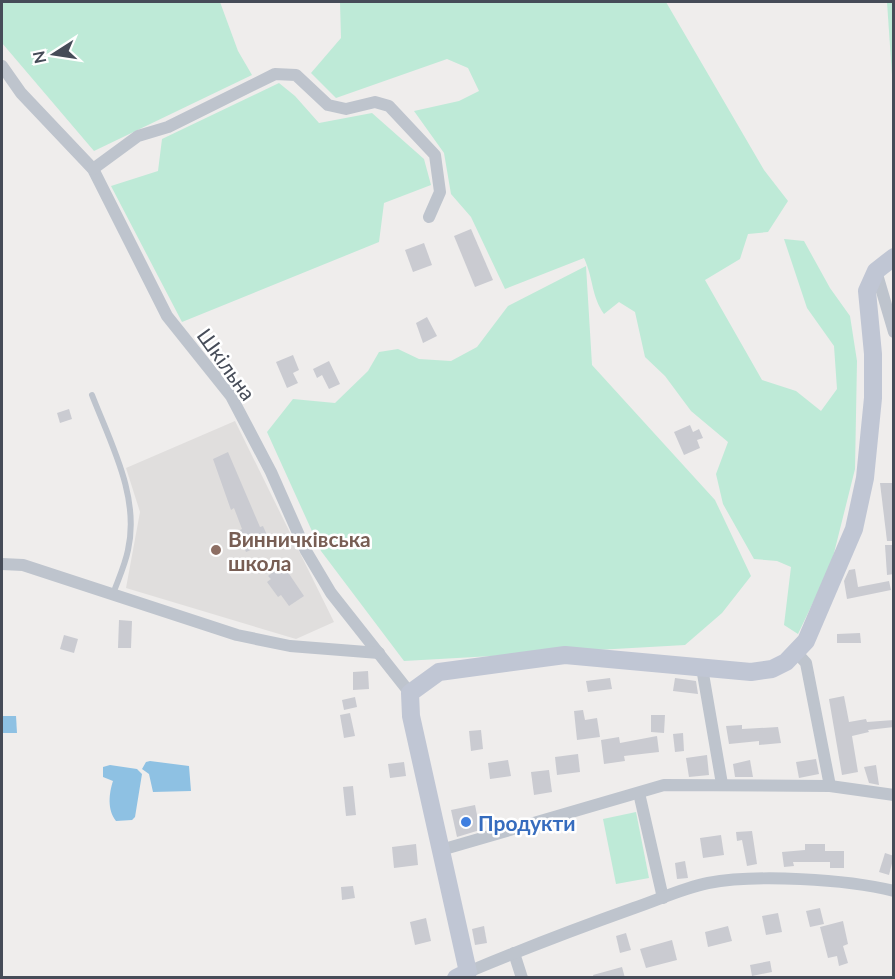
<svg xmlns="http://www.w3.org/2000/svg" width="895" height="979" font-family="Lato,sans-serif">
  <style>
    .education { fill: #e0dedd }
    .green { fill: #beead7 }
    .water { fill: #8ec1e3 }
    .building { fill: #cacbd1 }
    .lines { fill: none; stroke-linecap: round; stroke-linejoin: round }
    .lane { stroke: #bec4cd; stroke-width: 6 }
    .street { stroke: #bec4cd; stroke-width: 12 }
    .secondary { stroke: #c0c6d4; stroke-width: 18 }
    .education-dot { fill: #8d6e63; stroke: #fff; stroke-width: 2 }
    .shop-dot { fill: #3f7fe0; stroke: #fff; stroke-width: 2 }
    .labels { text-anchor: middle; dominant-baseline: central; stroke-width: 5; stroke-linejoin: round; paint-order: stroke }
    .street-label { font-size: 21px; fill: #464c58; stroke: #fff }
    .education-label { font-size: 21px; font-weight: bold; fill: #785e54; stroke: #fff; text-anchor: start }
    .shop-label { font-size: 21px; font-weight: bold; fill: #366cbe; stroke: #fff; text-anchor: start }
  </style>
  <rect width="100%" height="100%" fill="#efedec"/>
  <!-- education -->
  <path class="education" d="M235 421 334 622 296 639 126 588 140 512 126 468Z"/>
  <!-- green -->
  <g class="green">
    <path d="M2 2H220L238 51 252 75 94 151 2 43Z"/>
    <path d="M340 2H666L764 170 788 201 768 232 748 234 740 259 705 280 762 380 796 391 821 411 837 389 834 346 807 308 784 239 804 241 830 288 850 316 857 361 855 469 831 565 798 634 784 625 791 567 777 561 754 559 723 504 716 474 728 442 691 411 665 376 645 357 635 312 619 302 604 314C591 295 594 280 584 258L505 289 471 217 451 194 444 153 414 111 459 101 479 91 468 68 447 59 336 98 311 73 341 38Z"/>
    <path d="M887 2H893V90Z"/>
    <path d="M279 83 295 96 319 123 372 113 424 159 431 185 384 203 379 242 182 322 111 186 158 171 162 139Z"/>
    <path d="M586 266 592 365 715 500 751 576 722 613 685 645 404 661 321 551 267 432 293 399 335 403 368 371 379 352 398 349 419 359 451 361 477 347 508 306Z"/>
    <path d="M636 812 649 878 616 884 603 819Z"/>
  </g>
  <!-- water -->
  <g class="water">
    <path d="M2 716H16L17 733H2Z"/>
    <path d="M150 761 189 766 191 791 153 792 149 774 142 769 146 762Z"/>
    <path d="M110 765 137 769 142 774 135 817 132 820 116 821C107 810 109 793 113 781L103 777V767Z"/>
  </g>
  <!-- building -->
  <g class="building">
    <path d="M471 229 493 280 475 287 454 236Z"/>
    <path d="M424 243 432 265 413 272 405 250Z"/>
    <path d="M427 317 437 336 423 343 416 323Z"/>
    <path d="M293 355 299 370 293 373 298 383 287 388 276 362Z"/>
    <path d="M329 361 340 384 329 389 322 375 317 378 313 369Z"/>
    <path d="M69 409 72 419 60 423 57 413Z"/>
    <path d="M690 425 693 432 699 429 703 438 697 440 700 448 684 455 674 432Z"/>
    <path d="M228 452 260 527 263 526 270 542 246 552 238 531 242 529 234 508 231 510 213 459Z"/>
    <path d="M880 483H894V541H887Z"/>
    <path d="M885 545H894V574L887 575Z"/>
    <path d="M283 565 304 596 289 606 281 595 278 597 267 582 271 579 268 576Z"/>
    <path d="M855 569 858 587 889 581 891 590 847 599 844 581 849 570Z"/>
    <path d="M119 620 132 621 131 648H118Z"/>
    <path d="M860 633 861 643H837V634Z"/>
    <path d="M64 635 78 639 74 653 60 649Z"/>
    <path d="M368 671 369 689 353 690V672Z"/>
    <path d="M610 678 612 689 588 692 586 681Z"/>
    <path d="M675 678 696 681 698 694 673 691Z"/>
    <path d="M844 696 849 722 866 719 867 722 894 720V727L868 730 869 732 852 736 858 772 842 775 829 699Z"/>
    <path d="M355 697 357 707 344 710 342 700Z"/>
    <path d="M583 710 585 720 597 718 600 737 577 740 574 711Z"/>
    <path d="M350 713 355 736 344 738 340 715Z"/>
    <path d="M651 715H665L664 733 651 732Z"/>
    <path d="M742 725V729L778 727 781 743 759 745V741L729 744 726 726Z"/>
    <path d="M481 730 483 749 471 751 469 731Z"/>
    <path d="M683 733 684 751 675 752 673 734Z"/>
    <path d="M657 736 659 752 624 756 625 761 604 764 601 740 619 737 620 743Z"/>
    <path d="M578 754 580 772 557 775 555 757Z"/>
    <path d="M707 755 709 775 689 777 686 758Z"/>
    <path d="M816 759 819 774 799 778 796 762Z"/>
    <path d="M508 760 511 776 490 779 488 763Z"/>
    <path d="M750 760 753 777H735L733 764Z"/>
    <path d="M404 762 406 776 390 778 388 764Z"/>
    <path d="M876 765 879 785 869 783 864 767Z"/>
    <path d="M549 770 552 792 534 795 531 772Z"/>
    <path d="M353 786 356 815 346 816 343 787Z"/>
    <path d="M475 805 480 830 457 837 451 810Z"/>
    <path d="M752 831 757 864 747 866 742 840 737 841 736 832Z"/>
    <path d="M721 835 724 855 703 858 700 838Z"/>
    <path d="M416 844 418 865 394 868 392 847Z"/>
    <path d="M805 844H825V851H844V868H830V862H793L794 866 784 867 782 852 805 850Z"/>
    <path d="M885 853 894 856 889 875 879 872Z"/>
    <path d="M685 861 688 878 677 879 675 863Z"/>
    <path d="M353 886 355 898 342 900 341 887Z"/>
    <path d="M820 908 824 924 810 927 806 911Z"/>
    <path d="M778 913 782 932 766 935 762 916Z"/>
    <path d="M426 918 431 941 415 945 410 922Z"/>
    <path d="M843 921 848 944 843 946 848 963 839 966 837 956 828 958 820 927Z"/>
    <path d="M484 926 487 943 475 945 472 929Z"/>
    <path d="M728 926 732 941 708 947 705 932Z"/>
    <path d="M626 933 631 950 620 953 616 936Z"/>
    <path d="M672 940 677 960 646 968 640 949Z"/>
    <path d="M770 961 772 972 752 976 750 965Z"/>
    <path d="M622 967 625 978H594L593 975Z"/>
  </g>
  <g class="lines">
    <!-- lane -->
    <path class="lane" d="M92 395C111 444 140 497 128 550 125 565 118 580 113 594"/>
    <!-- street -->
    <g class="street">
      <path d="M2 66 21 93 93 169 167 316 231 396 271 472 306 551 331 593 410 693"/>
      <path d="M93 169 138 136 168 127 275 74 296 75 328 105 346 109 375 102 389 106 435 155 440 192 429 217"/>
      <path d="M876 271 894 332"/>
      <path d="M2 564 23 565 237 635 290 646 379 653"/>
      <path d="M796 652 806 663 830 786"/>
      <path d="M702 668 722 784"/>
      <path d="M639 793 663 898"/>
      <path d="M441 850 664 785 830 786 894 795"/>
      <path d="M514 953 522 978"/>
      <path d="M468 972C523 949 578 928 634 908 658 900 683 888 708 883 756 874 846 879 894 891"/>
    </g>
    <!-- secondary -->
    <path class="secondary" d="M456 978 468 972 411 716 410 693 439 672 565 655 751 672 772 669 786 662 806 641 854 529 865 478 873 398V354L867 291 876 271 894 257"/>
  </g>
  <!-- markers -->
  <circle class="education-dot" cx="216" cy="550" r="6"/>
  <circle class="shop-dot" cx="466" cy="822" r="6"/>
  <g class="labels">
    <!-- street labels -->
    <g class="street-label">
      <text transform="translate(227 364) rotate(54)">Шкільна</text>
    </g>
    <!-- education labels -->
    <g class="education-label">
      <text x="228" y="538">Винничківська<tspan x="228" dy="24">школа</tspan></text>
    </g>
    <!-- shop labels -->
    <g class="shop-label">
      <text x="478" y="822">Продукти</text>
    </g>
  </g>
  <!-- border -->
  <rect width="895" height="979" fill="none" stroke="#464c58" stroke-width="6"/>
  <!-- north arrow -->
  <g transform="translate(54 54) rotate(258)" stroke="#ffffff" stroke-width="4.5" paint-order="stroke">
  <path d="M0-4.5L10 22L0 15L-10 22Z" fill="#464c58"/>
  <text y="-9" font-size="16" font-weight="bold" text-anchor="middle" fill="#464c58">N</text>
  </g>
</svg>
